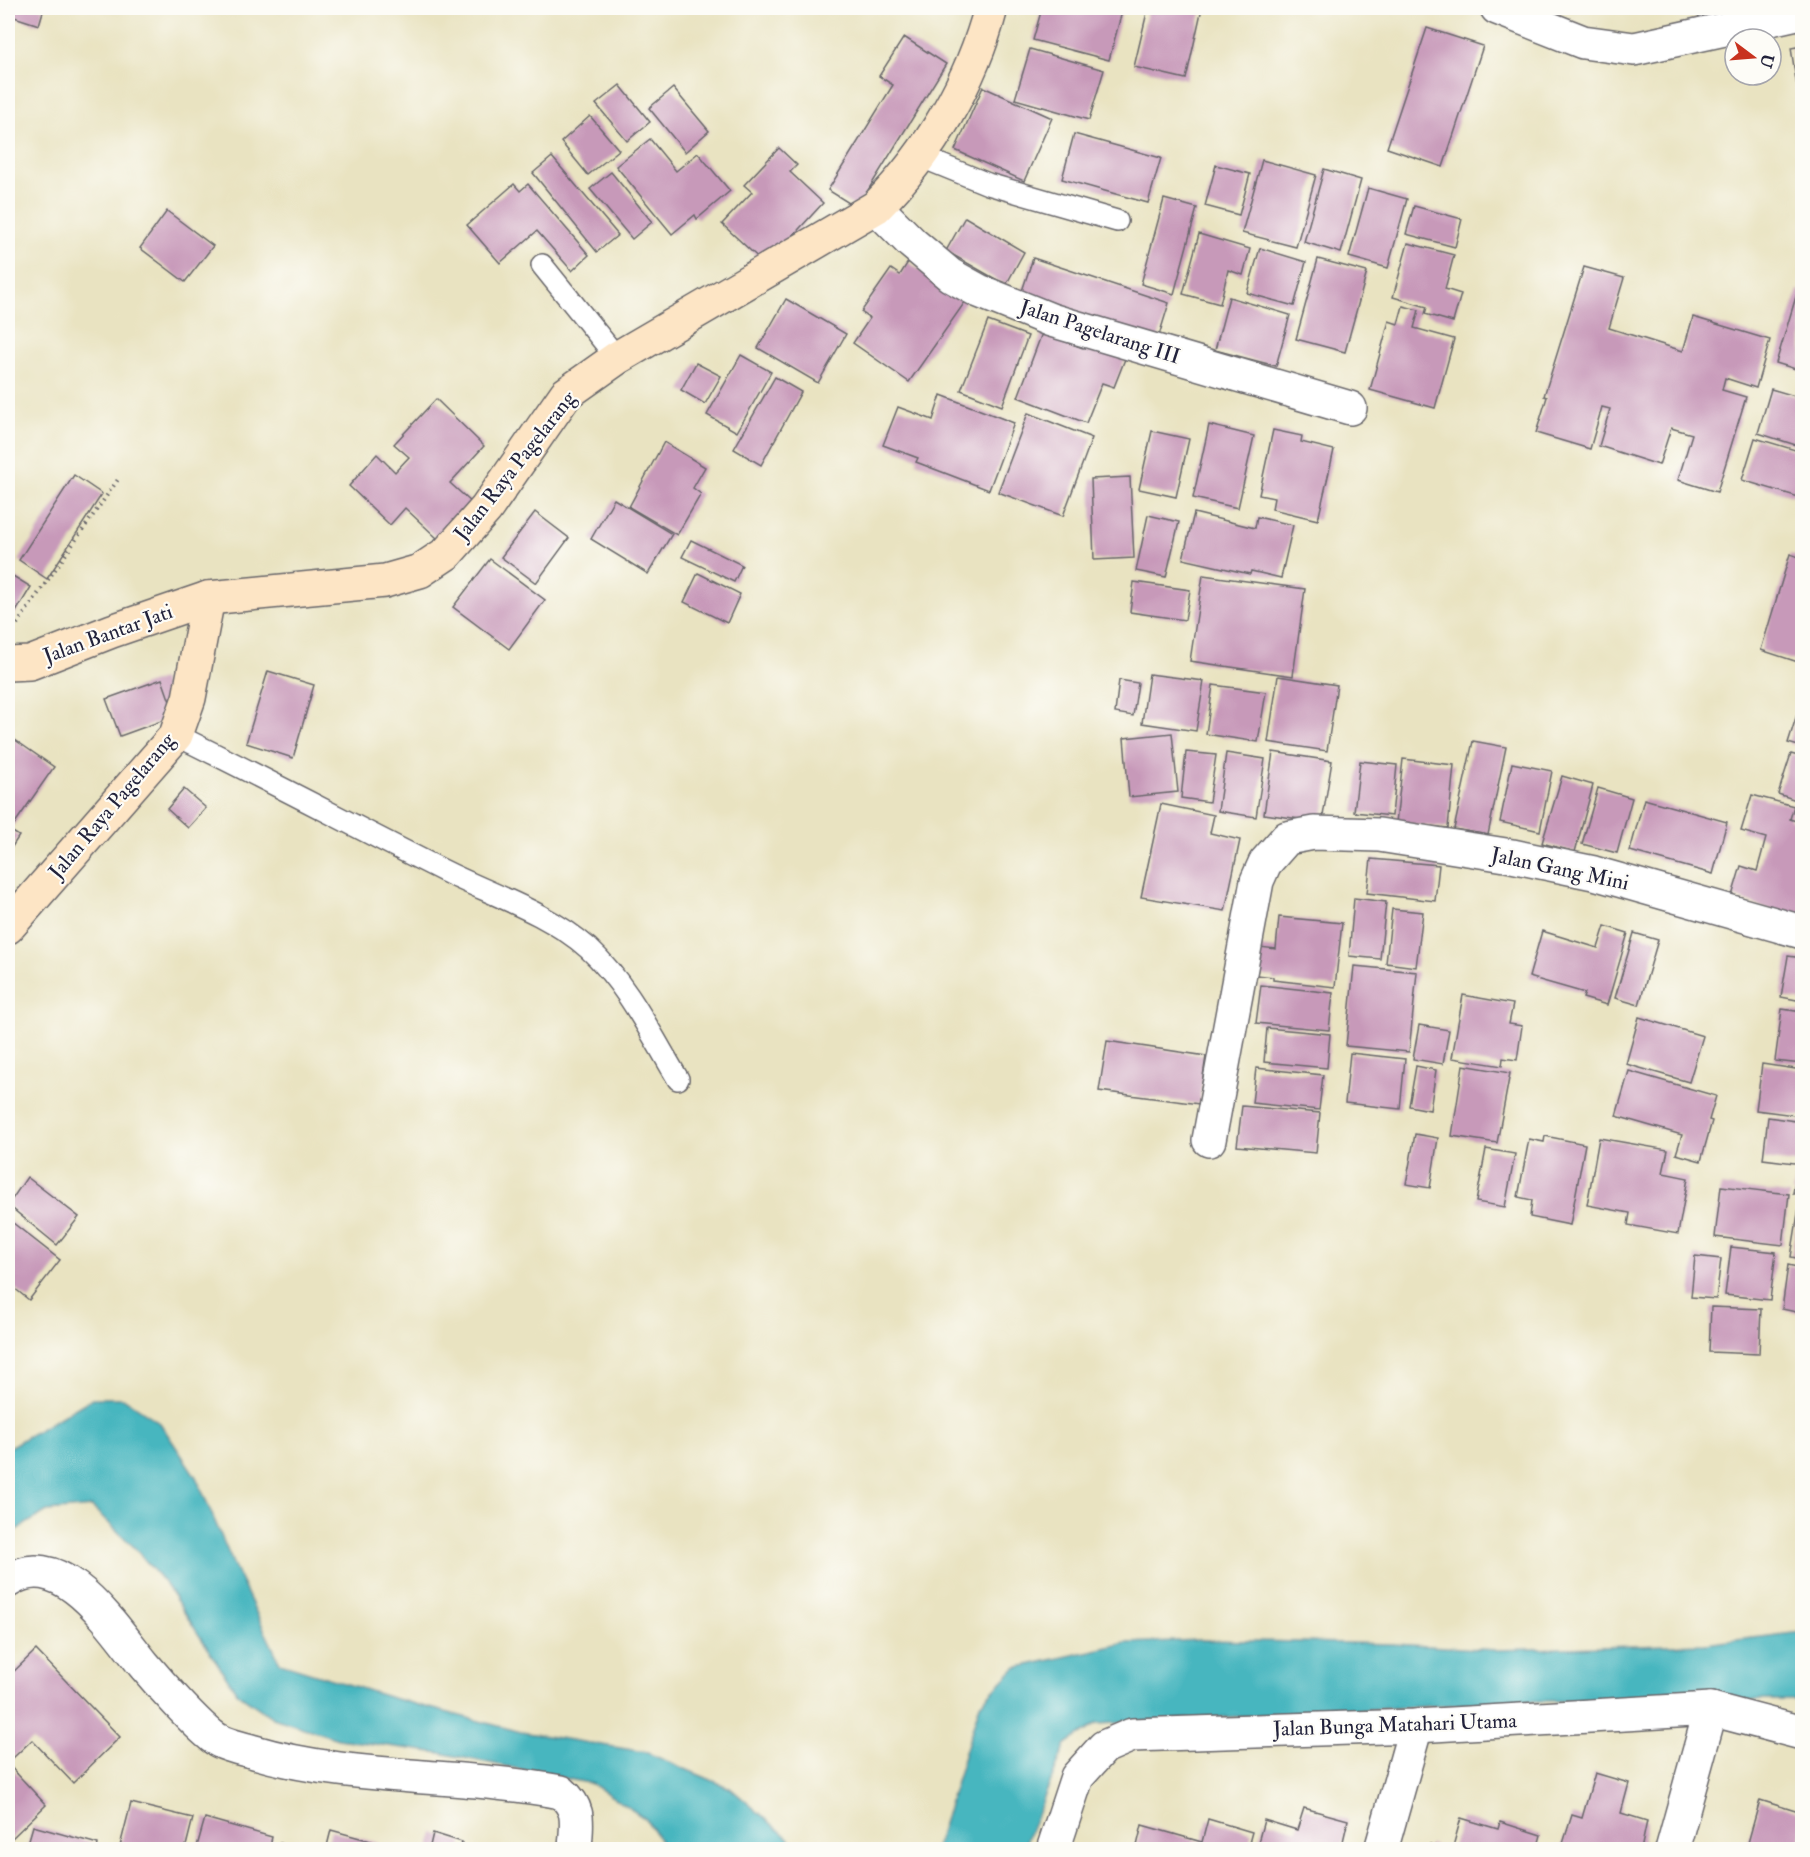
<svg xmlns="http://www.w3.org/2000/svg" width="1810" height="1857" font-family="'IM FELL Double Pica',serif">
  <style>
    .water { fill: #47b6bf; stroke: #346c7d; stroke-width: 1.5 }
    .building { fill: #c799b9 }
    .lines { fill: none; stroke-linecap: round; stroke-linejoin: round }
    .lane-casing { stroke: #68666a; stroke-width: 24 }
    .street-casing { stroke: #68666a; stroke-width: 36 }
    .secondary-casing { stroke: #68666a; stroke-width: 36 }
    .path { stroke: #68666a; stroke-width: 4; stroke-dasharray: 1.5 4.5; stroke-linecap: butt }
    .lane { stroke: #fff; stroke-width: 21 }
    .street { stroke: #fff; stroke-width: 33 }
    .secondary { stroke: #fde5c5; stroke-width: 33 }
    .labels { text-anchor: middle; dominant-baseline: central; stroke-width: 4.5; stroke-linejoin: round; paint-order: stroke }
    .street-label { font-size: 21px; fill: #22223b; stroke: #fdfcf7 }
  </style>
  <rect width="100%" height="100%" fill="#fdfcf7"/>
  <filter id="ink" filterUnits="userSpaceOnUse"><feTurbulence type="fractalNoise" baseFrequency=".0167" numOctaves="2"/><feDisplacementMap in="SourceGraphic" scale="12" xChannelSelector="R" yChannelSelector="G"/><feConvolveMatrix kernelMatrix="1 2 1 2 8 2 1 2 1" color-interpolation-filters="sRGB"/></filter>
  <filter id="wash" filterUnits="userSpaceOnUse"><feTurbulence type="fractalNoise" baseFrequency=".008" numOctaves="4" result="noise"/><feDisplacementMap in="SourceGraphic" scale="24" xChannelSelector="R" yChannelSelector="G"/><feGaussianBlur stdDeviation="1.35" result="paint"/><feColorMatrix in="noise" values="0 0 0 0 0 0 0 0 0 0 0 0 0 0 0 0 0 1.4 0 .05"/><feComposite in="paint" operator="in"/></filter>
  <g filter="url(#wash)">
    <rect width="100%" height="100%" fill="#e9e3c1"/>
    <!-- water -->
    <g class="water">
      <path d="M93 1398H123L160 1423 196 1477 234 1566 280 1663 392 1698 521 1732 645 1752 730 1788 801 1849H665L646 1819 593 1784 440 1753 338 1739 273 1718 237 1693 167 1586 134 1547 92 1507 47 1511 8 1535V1448Z"/>
      <path d="M1802 1632V1700L1526 1701 1097 1724 1066 1744 1023 1849 935 1850 980 1704 1015 1668 1126 1643 1202 1640 1393 1644 1496 1650 1705 1644Z"/>
    </g>
    <g id="blocks">
      <!-- building -->
      <g class="building">
        <path d="M8 8H44L39 25 8 15Z"/>
        <path d="M1042 8H1123L1109 60 1033 40Z"/>
        <path d="M1148 8H1202L1186 79 1134 67Z"/>
        <path d="M1427 28 1483 46 1443 167 1387 148Z"/>
        <path d="M904 37 946 64 857 208 828 190 893 85 879 76Z"/>
        <path d="M1802 46V111L1801 112 1791 48Z"/>
        <path d="M1030 49 1104 70 1089 120 1015 99Z"/>
        <path d="M620 85 650 122 627 141 596 104Z"/>
        <path d="M983 87 1052 118 1024 181 955 150Z"/>
        <path d="M673 88 709 131 685 152 649 108Z"/>
        <path d="M590 116 619 150 588 175 561 142Z"/>
        <path d="M1074 134 1161 158 1148 203 1062 179Z"/>
        <path d="M650 139 676 171 698 153 730 191 697 219 695 215 672 234 616 166Z"/>
        <path d="M779 148 797 165 790 172 823 203 766 265 722 224 752 192 744 185Z"/>
        <path d="M552 157 618 235 597 252 533 173Z"/>
        <path d="M1262 160 1316 175 1296 247 1242 233Z"/>
        <path d="M1216 165 1250 174 1239 215 1205 206Z"/>
        <path d="M1324 169 1361 180 1341 253 1304 242Z"/>
        <path d="M611 172 652 222 632 239 590 189Z"/>
        <path d="M514 184 520 191 528 184 589 255 572 271 537 231 500 263 467 225Z"/>
        <path d="M1368 188 1407 199 1388 268 1349 257Z"/>
        <path d="M1164 199 1197 208 1174 294 1141 284Z"/>
        <path d="M1414 206 1462 219 1455 247 1406 234Z"/>
        <path d="M167 211 213 246 185 282 140 248Z"/>
        <path d="M965 217 1024 252 1006 285 946 251Z"/>
        <path d="M1199 234 1250 249 1243 275 1228 270 1220 304 1183 294Z"/>
        <path d="M1408 243 1454 255 1445 289 1461 294 1453 322 1425 314 1427 307 1393 297Z"/>
        <path d="M1260 248 1306 262 1294 306 1247 293Z"/>
        <path d="M1033 258 1169 303 1157 342 1020 297Z"/>
        <path d="M1318 259 1367 272 1345 352 1296 339Z"/>
        <path d="M908 262 965 302 909 382 853 343 870 318 861 312 891 269 900 275Z"/>
        <path d="M1584 267 1624 278 1609 328 1683 351 1693 317 1770 340 1756 388 1725 378 1722 390 1746 397 1717 492 1678 480 1692 434 1671 428 1659 465 1599 446 1610 409 1602 407 1590 449 1536 433 1547 397 1544 396Z"/>
        <path d="M1798 290 1802 291V371L1776 363Z"/>
        <path d="M1229 297 1290 315 1276 366 1215 350Z"/>
        <path d="M786 299 846 334 818 383 758 348Z"/>
        <path d="M1403 306 1419 310 1414 328 1454 339 1435 408 1370 390 1389 321 1398 324Z"/>
        <path d="M988 321 1028 336 1002 406 961 390Z"/>
        <path d="M1042 333 1083 348 1085 343 1125 359 1114 387 1102 383 1086 423 1018 397Z"/>
        <path d="M741 355 771 372 737 432 707 415Z"/>
        <path d="M696 363 721 376 705 404 681 390Z"/>
        <path d="M775 377 801 392 761 465 734 449Z"/>
        <path d="M1771 389 1802 398V447L1758 433Z"/>
        <path d="M941 395 1014 423 989 490 916 462 918 458 883 445 898 407 933 420Z"/>
        <path d="M436 399 484 446 450 483 472 503 438 539 405 508 390 525 349 486 377 454 395 472 409 457 394 444Z"/>
        <path d="M1028 413 1092 438 1063 516 998 492Z"/>
        <path d="M1209 425 1254 436 1238 508 1193 498Z"/>
        <path d="M1273 430 1302 436 1301 442 1334 450 1318 520 1272 509 1274 498 1259 495Z"/>
        <path d="M1152 431 1189 439 1176 497 1139 489Z"/>
        <path d="M1755 438 1802 452V498L1742 480Z"/>
        <path d="M664 442 705 467 693 488 701 494 677 535 629 507Z"/>
        <path d="M74 475 102 494 47 579 19 560Z"/>
        <path d="M1130 477 1134 558 1094 560 1091 479Z"/>
        <path d="M614 499 672 534 648 574 591 539Z"/>
        <path d="M535 512 569 538 536 583 501 557Z"/>
        <path d="M1194 513 1255 528 1257 517 1293 525 1281 578 1251 571 1250 574 1183 559Z"/>
        <path d="M1148 515 1179 522 1166 577 1136 571Z"/>
        <path d="M691 540 742 565 734 582 682 557Z"/>
        <path d="M1790 554 1802 558V646L1798 662 1761 650Z"/>
        <path d="M490 559 545 600 509 649 453 607Z"/>
        <path d="M8 573 31 587 8 625Z"/>
        <path d="M698 573 740 594 727 623 684 602Z"/>
        <path d="M1203 575 1305 589 1293 676 1190 661Z"/>
        <path d="M1134 582 1190 590 1185 620 1130 612Z"/>
        <path d="M268 671 314 685 293 758 246 743Z"/>
        <path d="M1149 674 1204 681 1196 731 1142 723Z"/>
        <path d="M1278 676 1337 685 1327 751 1268 742Z"/>
        <path d="M162 679 175 716 120 736 106 699Z"/>
        <path d="M1119 680 1138 683 1133 716 1115 713Z"/>
        <path d="M1213 685 1266 692 1258 742 1206 734Z"/>
        <path d="M1799 708 1802 709V747L1788 743Z"/>
        <path d="M1172 733 1178 792 1129 797 1124 738Z"/>
        <path d="M8 735 54 767 13 826 8 823Z"/>
        <path d="M1473 741 1506 747 1488 835 1454 829Z"/>
        <path d="M1186 752 1216 755 1209 802 1181 798Z"/>
        <path d="M1273 752 1332 761 1322 822 1264 814Z"/>
        <path d="M1226 753 1265 759 1256 817 1218 811Z"/>
        <path d="M1791 754 1802 757V802L1778 794Z"/>
        <path d="M1403 759 1454 765 1448 828 1396 823Z"/>
        <path d="M1360 761 1397 765 1392 816 1354 812Z"/>
        <path d="M1512 763 1552 771 1540 831 1500 822Z"/>
        <path d="M1562 776 1593 785 1575 852 1542 843Z"/>
        <path d="M1598 788 1632 798 1617 853 1582 844Z"/>
        <path d="M184 789 206 808 188 828 167 809Z"/>
        <path d="M1752 795 1794 806 1790 819 1802 823V922L1732 896 1741 866 1757 871 1766 838 1741 831Z"/>
        <path d="M1644 799 1727 822 1713 874 1630 851Z"/>
        <path d="M1161 804 1214 815 1210 833 1240 840 1225 911 1141 897Z"/>
        <path d="M8 829 19 836 8 853Z"/>
        <path d="M1371 859 1439 865 1435 901 1367 893Z"/>
        <path d="M1354 898 1386 902 1380 959 1349 956Z"/>
        <path d="M1392 909 1423 912 1416 967 1386 963Z"/>
        <path d="M1279 917 1342 923 1335 987 1273 980V977L1257 975 1260 947 1276 949Z"/>
        <path d="M1605 926 1628 933 1607 1005 1583 998 1585 993 1529 977 1542 931 1598 948Z"/>
        <path d="M1634 933 1658 940 1639 1005 1615 998Z"/>
        <path d="M1788 956 1802 958V1001L1781 997Z"/>
        <path d="M1354 966 1417 972 1409 1052 1346 1046Z"/>
        <path d="M1261 985 1333 993 1329 1030 1256 1023Z"/>
        <path d="M1463 995 1513 1004 1509 1024 1522 1026 1517 1060 1503 1058 1502 1066 1452 1058Z"/>
        <path d="M1782 1009 1802 1012V1064L1775 1061Z"/>
        <path d="M1639 1017 1703 1036 1689 1082 1626 1064Z"/>
        <path d="M1419 1025 1449 1030 1443 1064 1413 1059Z"/>
        <path d="M1267 1028 1330 1034 1327 1068 1264 1062Z"/>
        <path d="M1107 1041 1206 1056 1199 1104 1099 1091Z"/>
        <path d="M1350 1053 1405 1059 1400 1109 1345 1103Z"/>
        <path d="M1762 1064 1802 1070V1116L1756 1110Z"/>
        <path d="M1463 1065 1510 1073 1497 1143 1452 1136Z"/>
        <path d="M1416 1066 1436 1070 1430 1110 1409 1106Z"/>
        <path d="M1256 1068 1323 1075 1319 1110 1252 1103Z"/>
        <path d="M1629 1071 1716 1096 1709 1120 1712 1121 1701 1161 1676 1154 1682 1135 1616 1116Z"/>
        <path d="M1242 1106 1320 1113 1316 1153 1237 1146Z"/>
        <path d="M1768 1117 1802 1122V1164L1763 1159Z"/>
        <path d="M1415 1134 1438 1138 1430 1188 1406 1184Z"/>
        <path d="M1545 1136 1585 1144 1570 1225 1530 1217 1532 1200 1518 1197 1529 1139 1544 1142Z"/>
        <path d="M1599 1138 1668 1150 1663 1173 1688 1178 1678 1234 1628 1225 1630 1213 1587 1205Z"/>
        <path d="M1486 1149 1515 1154 1505 1207 1476 1202Z"/>
        <path d="M1797 1171 1802 1172V1195L1793 1193Z"/>
        <path d="M27 1177 79 1217 57 1245 8 1205Z"/>
        <path d="M1721 1186 1789 1194 1783 1245 1715 1237Z"/>
        <path d="M1800 1201H1802V1259L1791 1257Z"/>
        <path d="M8 1219 60 1260 29 1300 8 1283Z"/>
        <path d="M1731 1247 1776 1252 1770 1300 1725 1295Z"/>
        <path d="M1695 1256 1721 1259 1716 1299 1691 1297Z"/>
        <path d="M1788 1265 1802 1268 1801 1313 1782 1309Z"/>
        <path d="M1711 1307 1761 1309 1759 1354 1709 1352Z"/>
        <path d="M36 1650 120 1737 73 1783 32 1740 13 1758 8 1752V1677Z"/>
        <path d="M8 1764 46 1805 8 1842Z"/>
        <path d="M1595 1773 1629 1783 1621 1813 1647 1821 1641 1850H1561L1572 1815 1582 1818Z"/>
        <path d="M1760 1800 1802 1813V1850H1746Z"/>
        <path d="M131 1803 193 1818 185 1850H119Z"/>
        <path d="M1304 1808 1348 1820 1341 1850H1256L1264 1820 1297 1830Z"/>
        <path d="M205 1818 272 1837 269 1850H196Z"/>
        <path d="M1461 1818 1498 1829 1500 1822 1541 1835 1537 1850H1452Z"/>
        <path d="M1208 1819 1252 1832 1247 1850H1136L1142 1825 1202 1842Z"/>
        <path d="M33 1826 98 1844 97 1850H26Z"/>
        <path d="M331 1830 378 1843 376 1850H326Z"/>
        <path d="M433 1833 462 1842 460 1850H429Z"/>
        <path d="M280 1843 302 1849 301 1850H278Z"/>
        <path d="M1430 1844 1447 1849V1850H1428Z"/>
      </g>
    </g>
  </g>
  <g filter="url(#ink)">
    <use href="#blocks" fill-opacity="0" stroke="#68666a" stroke-width="1.5"/>
    <g class="lines">
      <!-- lane casing -->
      <g class="lane-casing">
        <g id="lane">
          <path d="M919 156 988 184 1117 221"/>
          <path d="M542 265 617 358"/>
          <path d="M176 735C266 779 354 826 444 871 492 895 547 912 588 948 627 984 651 1034 678 1079"/>
        </g>
      </g>
      <!-- street casing -->
      <g class="street-casing">
        <g id="street">
          <path d="M1497 8 1583 42 1634 49 1802 12"/>
          <path d="M876 207 912 243 950 275 979 291 1051 320 1350 408"/>
          <path d="M1209 1140 1257 881 1265 863 1287 838 1314 833 1379 835 1512 856 1594 873 1802 932"/>
          <path d="M8 1581C62 1544 115 1630 144 1665 160 1684 194 1722 213 1737 222 1744 239 1748 251 1751 351 1781 459 1773 561 1792 582 1810 576 1824 575 1850"/>
          <path d="M1053 1850 1077 1777 1104 1747 1132 1735 1416 1726 1711 1709 1802 1733"/>
          <path d="M1381 1850 1416 1726"/>
          <path d="M1672 1850 1711 1709"/>
        </g>
      </g>
      <!-- secondary casing -->
      <g class="secondary-casing">
        <g id="secondary">
          <path d="M8 664 30 663 112 631 208 598 385 581 420 571 447 553 486 509 566 394 617 358 876 207C930 153 972 81 991 8"/>
          <path d="M8 927 176 735 189 698 208 598"/>
        </g>
      </g>
      <!-- path -->
      <path class="path" d="M17 624 119 478"/>
      <!-- lane -->
      <use href="#lane" class="lane"/>
      <!-- street -->
      <use href="#street" class="street"/>
      <!-- secondary -->
      <use href="#secondary" class="secondary"/>
    </g>
  </g>
  <g class="labels">
    <!-- street labels -->
    <g class="street-label">
      <text transform="translate(1100 332) rotate(18)">Jalan Pagelarang III</text>
      <text transform="translate(515 466) rotate(-52)">Jalan Raya Pagelarang</text>
      <text transform="translate(108 634) rotate(-20)">Jalan Bantar Jati</text>
      <text transform="translate(112 806) rotate(-50)">Jalan Raya Pagelarang</text>
      <text transform="translate(1560 869) rotate(12)">Jalan Gang Mini</text>
      <text transform="translate(1395 1725) rotate(-2)">Jalan Bunga Matahari Utama</text>
    </g>
  </g>
  <!-- margin -->
  <rect width="1810" height="1857" fill="none" stroke="#fdfcf7" stroke-width="30"/>
  <!-- north arrow -->
  <g transform="translate(1753 57) rotate(106)"><circle r="28" fill="#fdfcf7" stroke="#a5a5ac" stroke-width="1.5"/>
  <path d="M0-4.5L10 22L0 15L-10 22Z" fill="#c8321e"/>
  <text y="-9" font-size="16" font-weight="bold" text-anchor="middle" fill="#22223b">U</text>
  </g>
</svg>
